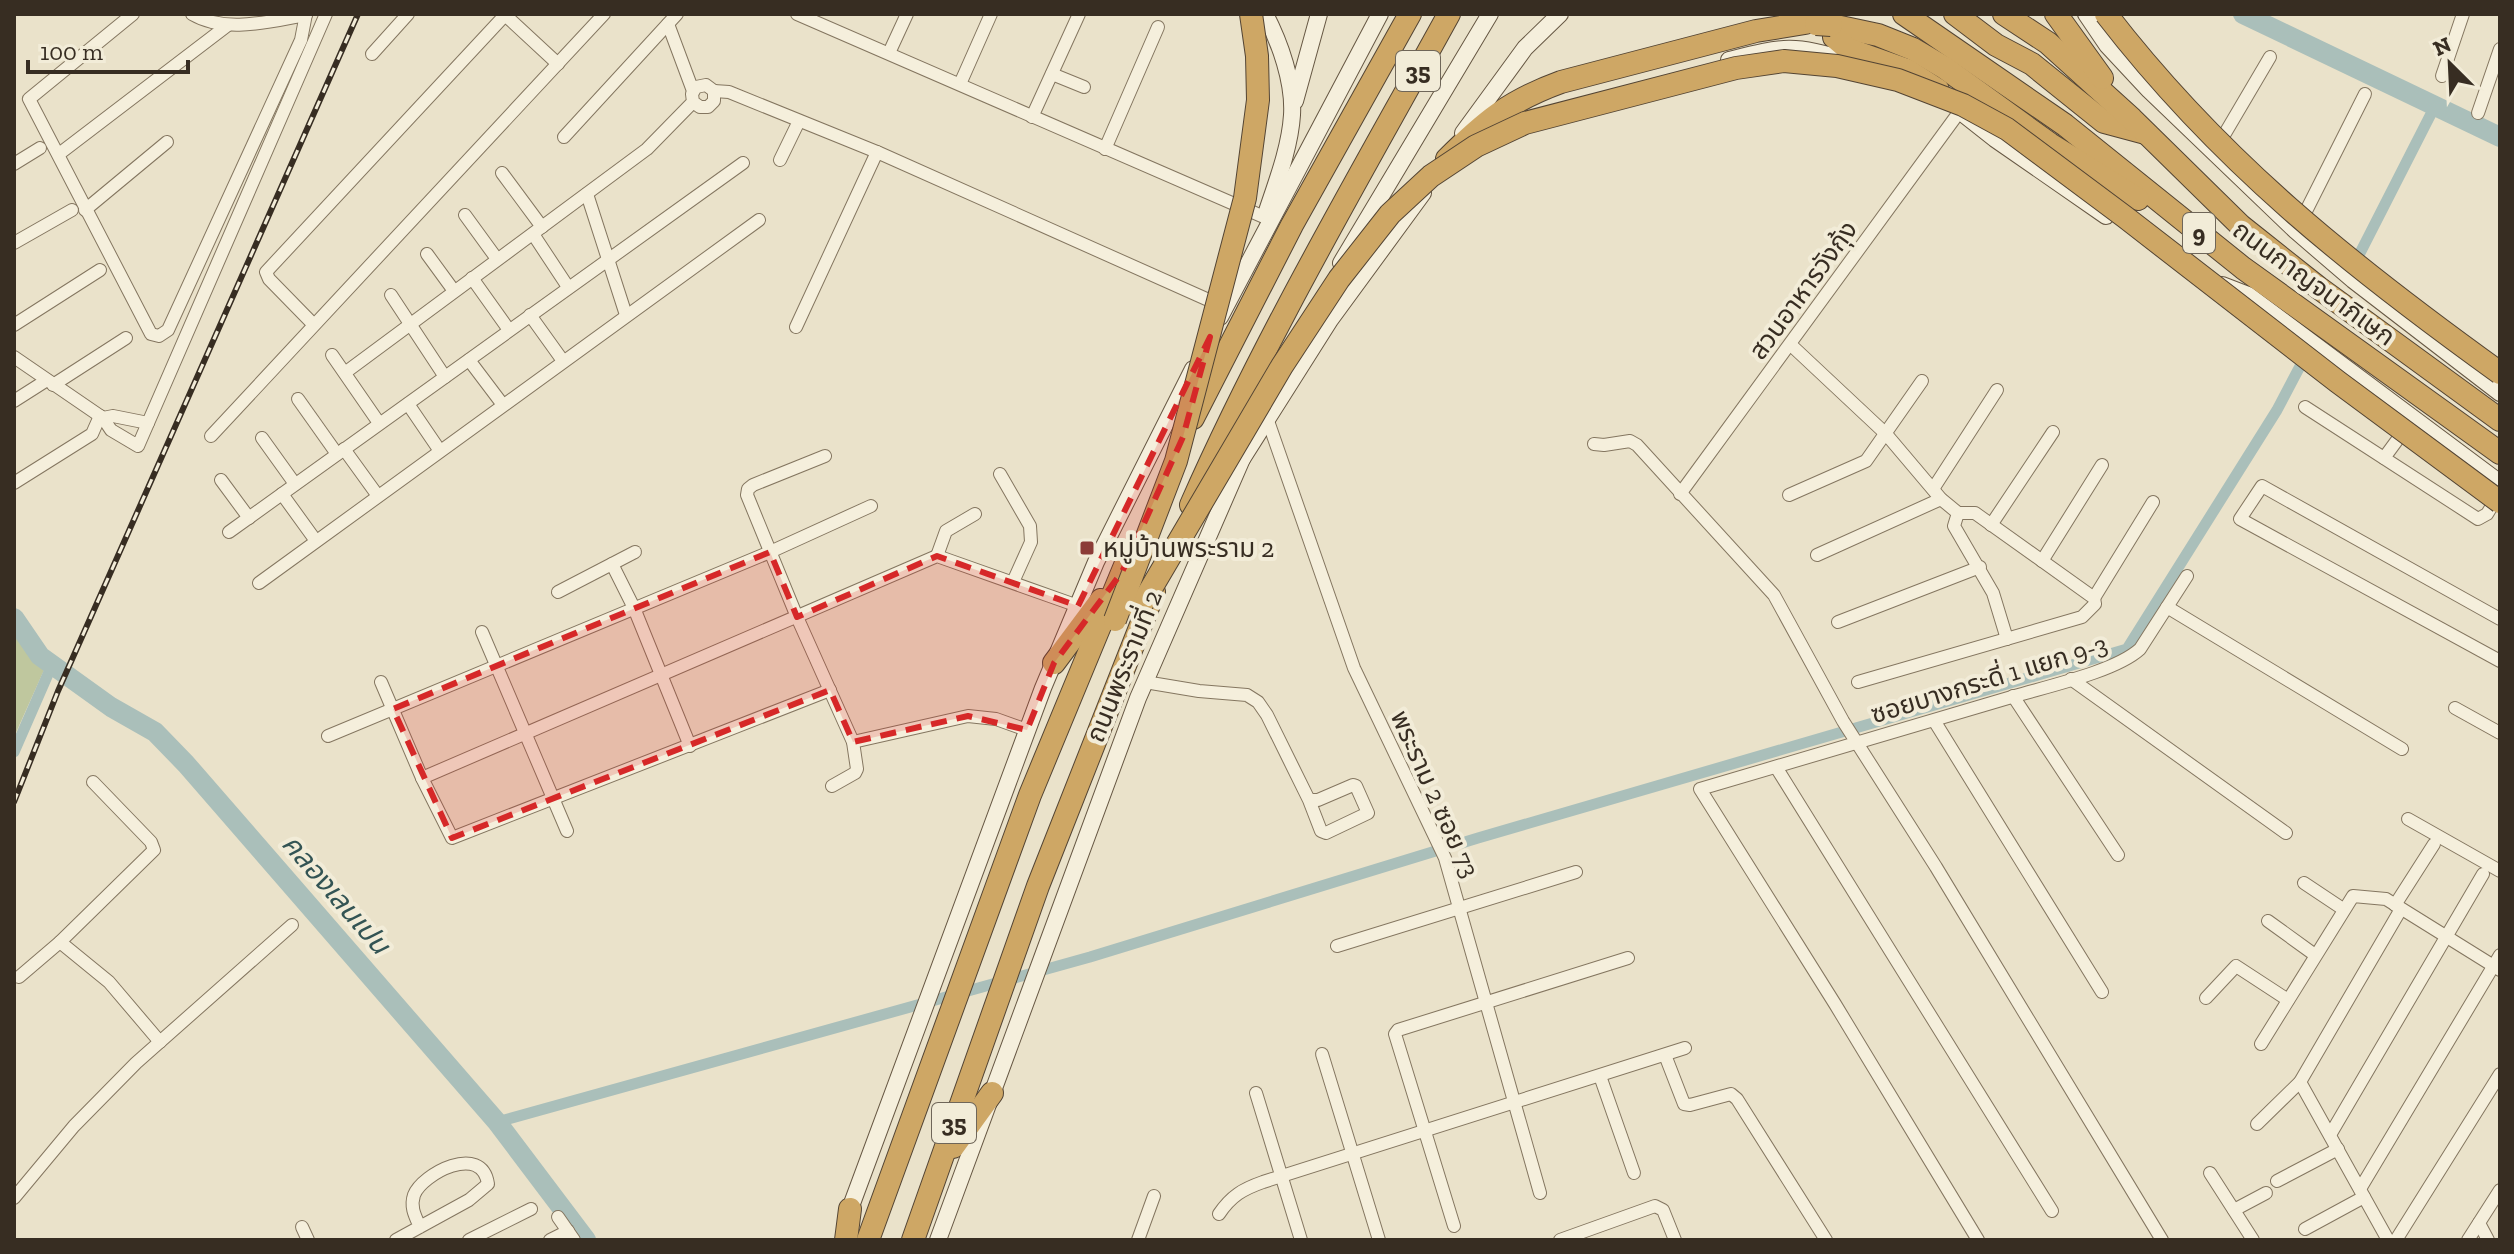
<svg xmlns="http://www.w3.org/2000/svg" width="2514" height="1254" font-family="'Zilla Slab','Noto Sans Thai',serif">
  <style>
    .green { fill: #bfc79e }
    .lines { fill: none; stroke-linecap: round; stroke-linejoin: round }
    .canal { stroke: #aabfba; stroke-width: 11 }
    .river { stroke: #aabfba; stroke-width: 20 }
    .street-casing { stroke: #847660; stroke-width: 14 }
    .secondary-casing { stroke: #665743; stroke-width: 18 }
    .highway-casing { stroke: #534433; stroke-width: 24 }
    .street { stroke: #f5efdc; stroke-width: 12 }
    .secondary { stroke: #f5efdc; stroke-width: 16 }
    .highway { stroke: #cea765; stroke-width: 22 }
    .rail-casing { stroke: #372d22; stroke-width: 6 }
    .rail { stroke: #f2ecd8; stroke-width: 3; stroke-dasharray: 9; stroke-linecap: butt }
    .highway-bridge-casing { stroke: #534433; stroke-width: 24; stroke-linecap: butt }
    .highway-bridge { stroke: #cea765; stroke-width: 22 }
    .marked { fill: #d62828; fill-opacity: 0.2; stroke: #d62828; stroke-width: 6; stroke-dasharray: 16 10; stroke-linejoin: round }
    .poi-dot { fill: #8c3c37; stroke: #f2ecd8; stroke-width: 3 }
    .labels { text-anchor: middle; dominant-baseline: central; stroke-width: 8; stroke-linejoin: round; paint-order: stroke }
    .shield { fill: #f2ecd8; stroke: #6f6659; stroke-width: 2 }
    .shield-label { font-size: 24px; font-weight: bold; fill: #372d22 }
    .street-label { font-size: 26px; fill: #372d22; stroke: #f2ecd8 }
    .poi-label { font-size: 26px; fill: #372d22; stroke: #f2ecd8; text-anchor: start }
    .water-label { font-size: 28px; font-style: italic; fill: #335454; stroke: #f2ecd8 }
  </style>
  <rect width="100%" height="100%" fill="#eae2ca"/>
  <!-- green -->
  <path class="green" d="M14 630 44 670 14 737Z"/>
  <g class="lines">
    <!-- canal -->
    <g class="canal">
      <path d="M2357 259 2435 106"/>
      <path d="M14 752 52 665"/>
      <path d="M497 1122 1090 957 1478 838 2127 649 2277 410 2307 353"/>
    </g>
    <!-- river -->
    <g class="river">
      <path d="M2243 14 2500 137"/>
      <path d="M14 618 40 656 111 707 155 732 186 764 497 1122 586 1240"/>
    </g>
    <!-- street casing -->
    <g class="street-casing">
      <g id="street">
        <path d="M133 14 29 99 151 334 159 336 168 330 301 40 306 14"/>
        <path d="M192 14C226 34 270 21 306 15"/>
        <path d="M504 14 558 64"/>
        <path d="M797 14 1264 217"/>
        <path d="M668 24 693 91"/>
        <path d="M889 53 907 14"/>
        <path d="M372 54 408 14"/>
        <path d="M1052 74 1084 87"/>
        <path d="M2442 76 2463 14"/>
        <path d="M960 84 991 14"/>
        <path d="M714 91 729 92 877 152 1222 306"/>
        <path d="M2478 113 2500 49"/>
        <path d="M1032 117 1079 14"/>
        <path d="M564 137 677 14"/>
        <path d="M2217 147 2270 57"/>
        <path d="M1105 149 1158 27"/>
        <path d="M59 154 228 25"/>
        <path d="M780 160 799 121"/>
        <path d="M14 164 40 148"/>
        <path d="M502 173 542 227"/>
        <path d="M587 194 626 315"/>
        <path d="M85 210 167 142"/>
        <path d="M465 215 497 259"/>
        <path d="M2301 221 2365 94"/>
        <path d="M533 234 568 287"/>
        <path d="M14 243 72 210"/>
        <path d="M427 254 454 291"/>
        <path d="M472 278 509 330"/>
        <path d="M391 295 445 377"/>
        <path d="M530 315 563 361"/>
        <path d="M313 324 269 279 266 272 506 14"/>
        <path d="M14 325 100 270"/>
        <path d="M796 327 877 152"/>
        <path d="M1791 345 1886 434 1941 499 1958 513H1975L2094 598 2095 604 2082 617 1858 682"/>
        <path d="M332 355 379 423"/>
        <path d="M14 357 103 418 111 430 138 446 326 14"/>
        <path d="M469 360 503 405"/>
        <path d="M346 372 647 149 693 102 692 94 696 87 706 85 714 91V101L708 107H700L693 102"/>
        <path d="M53 385 126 338"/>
        <path d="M298 399 337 454"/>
        <path d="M14 401 47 380"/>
        <path d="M408 404 440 451"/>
        <path d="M2305 407 2478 519 2487 514 2498 496"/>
        <path d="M103 418 113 416 148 423"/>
        <path d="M1268 421 1354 668 1445 858 1540 1193"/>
        <path d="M211 436 604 14"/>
        <path d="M262 438 295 484"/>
        <path d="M1594 444 1604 445 1630 441 1637 445 1774 595 1843 721 1936 867 2162 1240"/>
        <path d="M344 449 378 496"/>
        <path d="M825 456 753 485 748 489 747 495 797 617 853 742 857 769 855 773 832 786"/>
        <path d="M2384 458 2406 428"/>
        <path d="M1000 474 1030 526 1031 542 1013 582"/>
        <path d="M221 480 249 518"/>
        <path d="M14 483 92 434 100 416"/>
        <path d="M1933 489 1997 390"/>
        <path d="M282 494 316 541"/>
        <path d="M1680 494 1960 111"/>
        <path d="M1789 495 1866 461 1922 381"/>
        <path d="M1958 513 1954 526 1993 593 2007 639"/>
        <path d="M1991 525 2053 432"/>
        <path d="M229 532 743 163"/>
        <path d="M1817 555 1941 499"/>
        <path d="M937 556 946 531 975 514"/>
        <path d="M2042 561 2102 465"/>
        <path d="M612 564 634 608 690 746"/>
        <path d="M259 583 759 220"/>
        <path d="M558 592 635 552"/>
        <path d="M2094 598 2153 502"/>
        <path d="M2167 607 2402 749"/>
        <path d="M2500 619 2262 486 2240 519 2500 661"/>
        <path d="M1838 622 1980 567"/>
        <path d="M482 632 567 831"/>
        <path d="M2071 679 2286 833"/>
        <path d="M381 682 422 778 452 838 830 690"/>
        <path d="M1145 682 1199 691 1247 695 1258 702 1267 715 1309 800H1318L1353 785 1356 786 1368 813 1326 833 1321 831 1309 800"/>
        <path d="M2013 696 2118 855"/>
        <path d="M2455 708 2500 733"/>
        <path d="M1935 722 2102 992"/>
        <path d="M328 736 770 552 871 506"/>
        <path d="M853 742 968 716 996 719 1027 730"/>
        <path d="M1776 767 2052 1211"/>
        <path d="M422 778 937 556 1078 606"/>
        <path d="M2408 819 2500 871"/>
        <path d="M2304 883 2343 909"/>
        <path d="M2395 905 2434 844"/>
        <path d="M2268 921 2315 955"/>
        <path d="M60 942 154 850 151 842 93 782"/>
        <path d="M1337 946 1576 872"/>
        <path d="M19 977 60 942 109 982 160 1042"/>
        <path d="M2206 998 2236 966 2288 1000"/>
        <path d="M2261 1044 2353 896 2386 899 2500 970"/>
        <path d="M1322 1054 1379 1240"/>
        <path d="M1665 1055 1684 1104 1690 1105 1731 1094 1737 1099 1826 1240"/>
        <path d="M1600 1076 1634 1173"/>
        <path d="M2300 1082 2388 1240"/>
        <path d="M1256 1093 1301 1240"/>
        <path d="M2257 1124 2300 1082 2401 909"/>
        <path d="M2330 1135 2483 874"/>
        <path d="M2210 1173 2253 1240"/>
        <path d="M2277 1181 2338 1149"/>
        <path d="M2360 1189 2500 955"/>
        <path d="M14 1198 74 1126 136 1063 292 925"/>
        <path d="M2234 1210 2266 1193"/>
        <path d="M1219 1214C1231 1196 1243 1189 1263 1182L1685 1048"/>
        <path d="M558 1217 574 1240"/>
        <path d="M2479 1223 2488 1240"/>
        <path d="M1454 1226 1395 1034 1398 1030 1628 958"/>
        <path d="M302 1227 308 1240"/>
        <path d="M2305 1229 2364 1197"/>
        <path d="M396 1240 469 1200 488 1184C482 1142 422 1174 414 1195 410 1207 415 1216 420 1227"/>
        <path d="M469 1240 531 1209"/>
        <path d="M550 1240 568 1231"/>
        <path d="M1138 1240 1154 1196"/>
        <path d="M1560 1240 1655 1206 1663 1210 1675 1240"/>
        <path d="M1978 1240 1835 1004 1700 789C1805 758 1910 727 2015 696 2049 686 2116 671 2140 649L2187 576"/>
        <path d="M2396 1240 2500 1074"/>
        <path d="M2468 1240 2500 1190"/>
      </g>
    </g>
    <!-- secondary casing -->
    <g class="secondary-casing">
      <g id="secondary">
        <path d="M1265 14C1280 43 1294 82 1292 115 1290 147 1277 181 1267 211"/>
        <path d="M2086 14 2107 45 2149 90 2296 231 2353 280 2500 393"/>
        <path d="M1729 60C1781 47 1795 43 1847 61"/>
        <path d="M1295 101 1319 14"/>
        <path d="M1962 113 1995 139 2106 216"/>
        <path d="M1463 133 1525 48 1560 14"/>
        <path d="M1341 263 1490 14"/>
        <path d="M2222 285 2248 295 2500 483"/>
        <path d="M1220 317 1380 14"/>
        <path d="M1242 459 1330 320 1423 193"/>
        <path d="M847 1217 1043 688 1096 562 1193 369"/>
        <path d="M938 1240 1138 698 1245 452"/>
      </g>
    </g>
    <!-- highway casing -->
    <g class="highway-casing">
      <g id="highway">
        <path d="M1904 14 2065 125 2243 268 2500 453"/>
        <path d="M1955 14 1996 45 2032 64 2104 122 2145 133"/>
        <path d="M2004 14 2048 43 2132 119 2241 226 2319 288 2500 420"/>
        <path d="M2056 14 2102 78"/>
        <path d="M1831 25 1878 35 1913 49 1945 68 2050 144 2138 199"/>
        <path d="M1834 37 1848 49 1907 70 1938 90"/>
        <path d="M1447 159C1485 121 1509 101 1561 82L1756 31 1805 23"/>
        <path d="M1193 418 1292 225 1410 14"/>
        <path d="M1191 505C1266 335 1360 176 1449 14"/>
        <path d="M1054 663 1101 600"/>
        <path d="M953 1147 992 1093"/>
        <path d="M846 1240 850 1209"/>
        <path d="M868 1240 1030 795 1131 551"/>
        <path d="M913 1240 1038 886 1154 592"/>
      </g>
    </g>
    <!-- street -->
    <use href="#street" class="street"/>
    <!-- secondary -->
    <use href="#secondary" class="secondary"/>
    <!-- highway -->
    <use href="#highway" class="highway"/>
    <!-- rail casing -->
    <g class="rail-casing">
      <path id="rail" d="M14 802 58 691 358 14"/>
    </g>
    <!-- rail -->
    <use href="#rail" class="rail"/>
    <!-- highway-bridge casing -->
    <g class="highway-bridge-casing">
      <g id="highway-bridge">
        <path d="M2106 14C2220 162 2350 265 2500 373"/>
        <path d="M1816 24 1831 25"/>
        <path d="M1139 609 1282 366 1339 279 1390 214 1431 176 1476 146 1525 123 1736 68 1784 61 1837 66 1898 80 1963 105 2007 129 2125 217 2338 382 2500 502"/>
        <path d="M1115 620 1176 461 1245 198 1258 100 1257 56 1251 14"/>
      </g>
    </g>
    <!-- highway-bridge -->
    <use href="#highway-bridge" class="highway-bridge"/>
  </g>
  <!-- marked area -->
  <path class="marked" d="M1210 337 1183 437 1122 572 1054 663 1027 730 968 716 853 742 830 690 452 838 393 709 770 552 797 617 937 556 1078 606Z"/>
  <!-- markers -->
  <rect class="poi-dot" x="1079" y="540" width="16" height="16" rx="4"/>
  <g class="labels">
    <!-- shield labels -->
    <g class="shield">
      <rect x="1396" y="51" width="44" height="40" rx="6"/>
      <rect x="2183" y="213" width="32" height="40" rx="6"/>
      <rect x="932" y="1103" width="44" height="40" rx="6"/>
    </g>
    <g class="shield-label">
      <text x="1418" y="71">35</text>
      <text x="2199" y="233">9</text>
      <text x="954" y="1123">35</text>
    </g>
    <!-- street labels -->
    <g class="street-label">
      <text transform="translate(2314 283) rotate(36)">ถนนกาญจนาภิเษก</text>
      <text transform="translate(1803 290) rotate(-54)">สวนอาหารวังกุ้ง</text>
      <text transform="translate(1124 666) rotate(-68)">ถนนพระรามที่ 2</text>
      <text transform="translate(1989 679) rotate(-17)">ซอยบางกระดี่ 1 แยก 9-3</text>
      <text transform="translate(1435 794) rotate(66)">พระราม 2 ซอย 73</text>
    </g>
    <!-- poi labels -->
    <g class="poi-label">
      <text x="1103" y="548">หมู่บ้านพระราม 2</text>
    </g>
    <!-- water labels -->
    <g class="water-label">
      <text transform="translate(336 894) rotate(49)">คลองเลนเปน</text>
    </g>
  </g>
  <!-- border -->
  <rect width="2514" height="1254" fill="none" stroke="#372d22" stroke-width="32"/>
  <!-- north arrow -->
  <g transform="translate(2450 64) rotate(336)" stroke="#f2ecd8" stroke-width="6" paint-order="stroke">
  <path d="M0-6L14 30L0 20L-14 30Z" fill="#372d22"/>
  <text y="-12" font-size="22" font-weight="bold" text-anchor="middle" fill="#372d22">N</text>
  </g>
  <!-- scale -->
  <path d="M28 60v12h160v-12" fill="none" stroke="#372d22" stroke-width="4"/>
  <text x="40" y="60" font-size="24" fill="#372d22" stroke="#f2ecd8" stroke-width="6" paint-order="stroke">100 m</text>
</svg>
